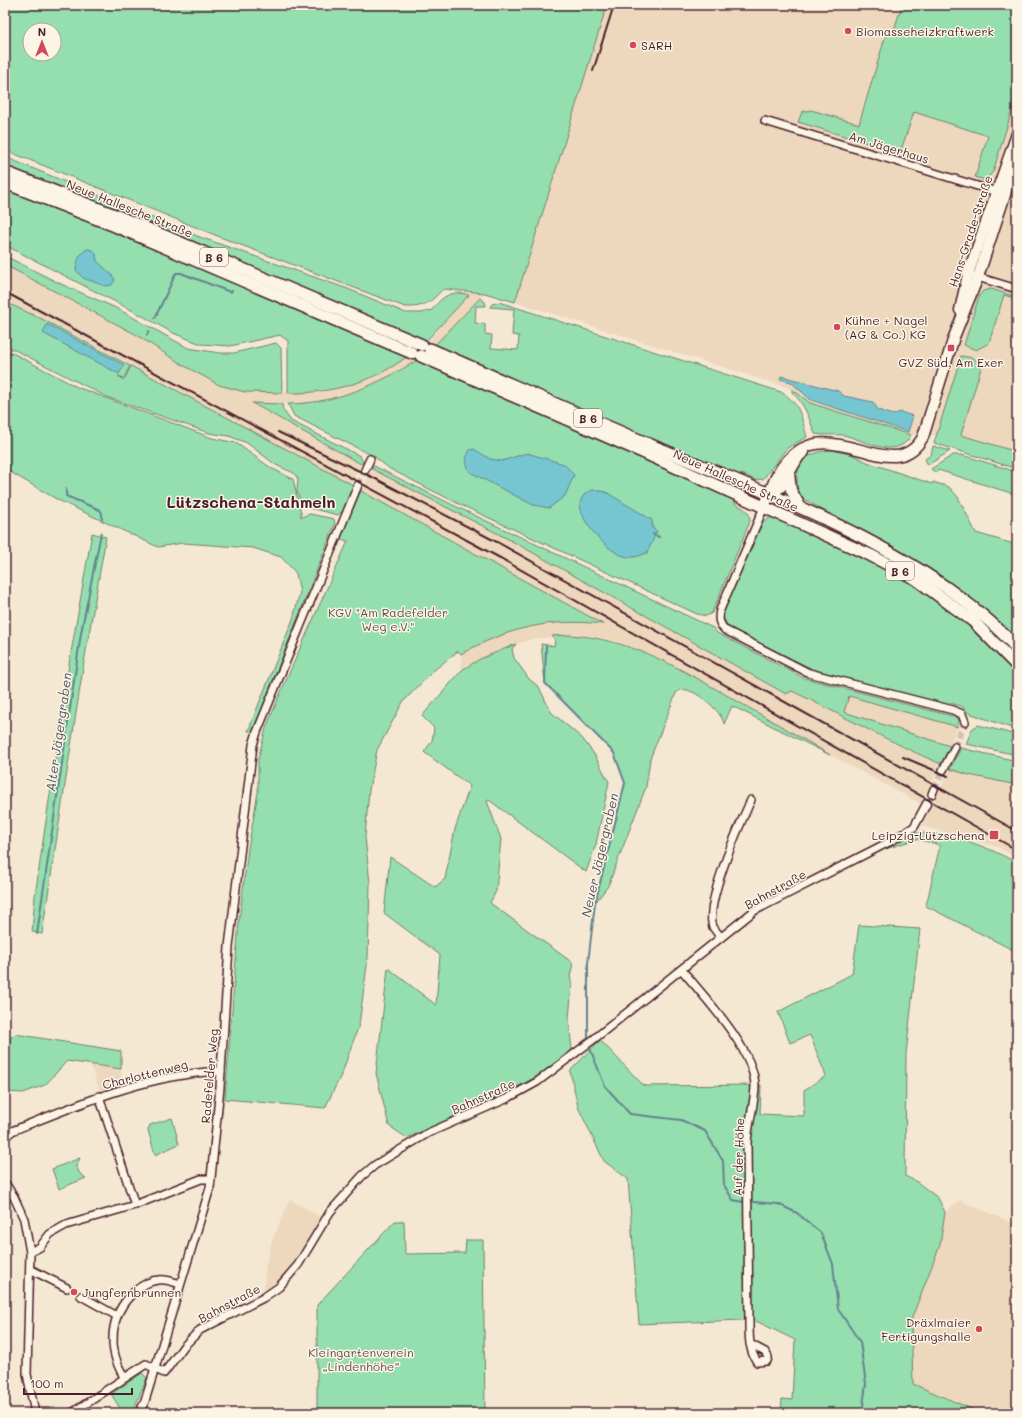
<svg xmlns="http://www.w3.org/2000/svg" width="1022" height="1418" font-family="Mali,sans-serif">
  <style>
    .built { fill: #edd8bd }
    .green { fill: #95dfaf; stroke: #707f6d; fill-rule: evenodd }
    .water { fill: #76c6d1; stroke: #64838f }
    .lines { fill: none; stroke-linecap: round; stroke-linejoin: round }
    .stream { stroke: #64838f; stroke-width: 2 }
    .street-tunnel { stroke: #d3c0b1; stroke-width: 7; stroke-dasharray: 7 3.5; stroke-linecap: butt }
    .street-casing { stroke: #4a1f2b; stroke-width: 10 }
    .secondary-casing { stroke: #4a1f2b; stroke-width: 13 }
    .primary-casing { stroke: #4a1f2b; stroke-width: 14 }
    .street { stroke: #fcf5e5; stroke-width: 7 }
    .secondary { stroke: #fcf5e5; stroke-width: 10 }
    .primary { stroke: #fcf5e5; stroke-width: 11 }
    .rail { stroke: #4a1f2b; stroke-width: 2 }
    .poi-dot { fill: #d1495b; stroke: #fcf5e5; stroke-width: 1.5 }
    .labels { text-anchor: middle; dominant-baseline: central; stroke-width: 3; stroke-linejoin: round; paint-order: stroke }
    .shield { fill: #fcf5e5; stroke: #7f5f63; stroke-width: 1 }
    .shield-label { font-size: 11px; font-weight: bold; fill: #4a1f2b }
    .poi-label { font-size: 12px; fill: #4a1f2b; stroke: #fcf5e5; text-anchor: start }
    .street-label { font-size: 12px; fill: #4a1f2b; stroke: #fcf5e5 }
    .park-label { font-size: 12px; fill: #5d4f4c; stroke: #fcf5e5 }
    .water-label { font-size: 13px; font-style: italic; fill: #57515d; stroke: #fcf5e5 }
    .district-label { font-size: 16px; font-weight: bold; fill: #4a1f2b; stroke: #fcf5e5 }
  </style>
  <rect width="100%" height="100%" fill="#f5e8d3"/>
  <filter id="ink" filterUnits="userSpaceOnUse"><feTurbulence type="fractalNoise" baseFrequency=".025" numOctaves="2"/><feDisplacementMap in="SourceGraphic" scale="8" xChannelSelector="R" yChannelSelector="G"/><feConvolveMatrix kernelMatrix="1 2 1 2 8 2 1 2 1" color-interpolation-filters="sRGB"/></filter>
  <g filter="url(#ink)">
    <!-- built -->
    <g class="built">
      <path d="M585 5H1017V452L961 435H911L810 403 792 389 515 302 550 188 512 263 440 342 413 363 378 382 353 392 325 399 298 404 253 403 361 464 351 483 341 480 131 367 124 380 35 331 42 319 5 302V265L135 334 183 365 219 385 245 392H324L371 377 402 360 430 339 473 289Z"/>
      <path d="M372 469 510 540 785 694 792 691 840 713 896 745 941 764 921 804 830 755 706 683 654 657 618 642 601 638 569 635 533 639 498 650 462 670 461 654 501 634 535 625 552 623 570 622 602 624 361 491Z"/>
      <path d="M849 696 958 727 950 746 844 712Z"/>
      <path d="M950 769 969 775 1017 785V858L997 847 922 826Z"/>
      <path d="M90 1064 121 1069 122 1079 127 1084 100 1092Z"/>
      <path d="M290 1199 321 1217 294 1265 274 1287 264 1293 265 1268 272 1241Z"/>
      <path d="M960 1200 1017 1225V1413H978L913 1384 911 1320 940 1245 945 1212Z"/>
    </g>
    <!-- green -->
    <g class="green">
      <path d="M5 5H607L515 302 485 293 443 289C431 302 424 308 405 307L225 239 5 150ZM30 30H54V54H30Z"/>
      <path d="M902 5H1005L1017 9V94L993 172 985 180 975 177 988 136 914 112 900 153 798 122 802 112 811 110 859 124 887 31 893 33Z"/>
      <path d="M5 157 197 236 348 289 406 313H421L432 310C441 297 452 289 469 295L425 342 161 229 5 166Z"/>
      <path d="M5 188 145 244 408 356C374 382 330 394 288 393V341L280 335 230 346 201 344 173 333 141 315 5 245Z"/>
      <path d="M5 256 61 284 116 308 188 348 220 353H234L276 343 281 348 282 393 245 392 219 385 183 365 135 334 5 265Z"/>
      <path d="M991 289 1017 297V299L1004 295 989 343 976 350 964 345 979 296 983 291Z"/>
      <path d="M480 298 485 302 486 306H476L475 323 485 324V334L492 335 491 348 518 350 519 336 512 335 514 309 490 307 492 304 499 302 781 392C801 404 801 417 807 437L787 448 763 479 755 480 742 474 740 478 434 346Z"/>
      <path d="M5 302 42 319 130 366 124 378 118 376 124 380 131 366 353 485 345 509 338 515 309 508 301 501 297 492 298 479 294 473 276 465 247 443 229 436 209 433 107 397 5 345Z"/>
      <path d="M5 349 77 387 212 438 236 443 271 468 293 479 301 513V517L310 514 334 519 335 524 253 731H248L293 619 300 592 296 573 281 557 253 548 183 543 158 547 58 500 5 469Z"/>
      <path d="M961 356C970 357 978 358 981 368L961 435 1017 452V469L934 443Z"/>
      <path d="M417 360 736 500 735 504C743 508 750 510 750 521L712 613 706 616 697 614 459 504 390 469 377 459 375 456 365 452 294 416 288 404C333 404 380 384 417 360Z"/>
      <path d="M792 389 810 403 911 435C897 462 863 439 843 435 833 434 824 436 815 434 809 418 805 404 792 392Z"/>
      <path d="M252 403 282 404 283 410 291 421 360 456 363 462 361 464Z"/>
      <path d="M933 446 950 451 928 465 925 459 931 455Z"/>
      <path d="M832 450 853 455 867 462 932 484 933 482 949 487 958 497 976 533 1017 545V642C979 603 936 572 888 546 864 532 839 521 816 506 811 503 805 500 801 496 797 491 797 487 797 482 795 460 812 451 832 450Z"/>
      <path d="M953 455H962L1017 472V495L938 470 936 473 931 469Z"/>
      <path d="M374 466 457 507 713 628 717 633 804 678 956 717 959 720 958 727 849 696 844 712 950 746 941 764C889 742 842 715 792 691L786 694 510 540 372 469V467Z"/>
      <path d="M361 491 603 624C549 618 508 628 461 654L458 651 433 671 403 702 377 750 369 790 365 837 370 883 368 958 359 1025 342 1073 325 1108 225 1099 239 921 248 849 258 792V759L266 728 283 687 348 541 340 539 355 499Z"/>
      <path d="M769 518H776L902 575 960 614 1017 671V730L969 713 961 706 950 703 949 706 812 669 729 628 723 617 724 610 757 534 763 523Z"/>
      <path d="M92 533 106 537 83 668 42 934 32 932 35 896 69 664Z"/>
      <path d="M569 635C630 638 683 670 735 700 767 718 799 736 830 755L732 706 724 724C722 711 693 686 680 690L676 693 650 759 646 787 608 886 595 903 625 783 614 753 545 683 541 644 554 646 555 640 552 636Z"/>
      <path d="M516 644 512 649 514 658 529 679 539 687 551 712 582 738 594 754 609 782 596 844 586 872 489 800 487 801 501 839 496 891 490 903 573 963 570 977 572 984 569 1019 572 1051 536 1077 496 1098 407 1138 389 1126 376 1073 388 968 436 1005 440 955 384 913 390 857 435 887 445 879 455 829 470 786 424 752 432 741 434 728 422 716 462 670 480 659Z"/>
      <path d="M978 725 1017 735V755L966 744 972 729Z"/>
      <path d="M961 748 1017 761V785L969 775 950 769Z"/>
      <path d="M915 833C949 832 987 846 1017 863V952L926 906 940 845 916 839 886 849Z"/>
      <path d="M859 925 920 929 906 1054 905 1176 917 1182 938 1198 945 1212 940 1245 911 1320 913 1384 981 1413H781L782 1399 792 1400 795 1340 758 1322 743 1320 639 1324 628 1179 604 1161 578 1107 570 1071 600 1040 644 1086 761 1085 760 1114 804 1116V1090L826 1076 810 1035 790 1043 778 1012 852 974Z"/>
      <path d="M15 1034 121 1051V1069L67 1061 45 1085 23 1093 5 1092V1079L11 1037Z"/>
      <path d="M172 1118 179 1144 155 1155 148 1130 150 1125Z"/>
      <path d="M80 1158 76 1166 80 1174 86 1178 59 1189 52 1169Z"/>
      <path d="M395 1221H404L405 1254 465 1253 466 1240H483L485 1413H317V1305Z"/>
      <path d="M142 1373 147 1378 132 1413H123L111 1394Z"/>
    </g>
    <!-- water -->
    <g class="water">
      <path d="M87 249 93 250 96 254 97 261 112 275 115 280 112 285 105 286 83 278 76 270C77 261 79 254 87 249Z"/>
      <path d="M47 324 124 365 119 374 43 333Z"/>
      <path d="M781 376 838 391 844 396 873 402 878 410 893 415 900 412 913 416 908 432 811 400 791 382 780 379Z"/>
      <path d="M474 449 490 459 502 461 527 453 564 464 574 475 565 496 549 508 533 505 470 472C465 463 465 459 470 450Z"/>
      <path d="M593 490 606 492 652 520 653 529 657 531 647 553C639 556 632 559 624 556 605 552 558 500 593 490Z"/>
    </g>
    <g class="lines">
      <!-- stream -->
      <g class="stream">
        <path d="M155 318 176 273H181L230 292 232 291"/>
        <path d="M147 335 149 331"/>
        <path d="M66 489V496L100 510 102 513V519"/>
        <path d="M653 534 659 537"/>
        <path d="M546 646 545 683 614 753 625 783 595 903 588 963V1042"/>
        <path d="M37 934 81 633 101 533"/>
        <path d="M589 1046 605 1086 630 1114 681 1120 705 1131 723 1161 724 1185 733 1200 743 1202"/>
        <path d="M754 1202 778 1204 797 1213 821 1233 833 1264 838 1309 860 1342 866 1384 862 1413"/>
      </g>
      <!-- street-tunnel -->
      <g class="street-tunnel">
        <path d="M358 485 365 470"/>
        <path d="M955 747 965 722"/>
        <path d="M934 789 943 770"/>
      </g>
      <!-- street casing -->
      <g class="street-casing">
        <g id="street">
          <path d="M765 121 1000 193"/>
          <path d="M974 276 1017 289"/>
          <path d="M365 470 370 459"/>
          <path d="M764 507 720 610C718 619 719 624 725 630L809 673 953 710 962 714 965 722"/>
          <path d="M943 770 955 747"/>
          <path d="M932 794 934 789"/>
          <path d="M721 937C718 934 715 930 713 927 704 904 740 824 751 800"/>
          <path d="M682 970C705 998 753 1048 755 1085 755 1103 748 1124 747 1143L749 1323C749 1337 749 1350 757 1362L767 1361 768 1357 765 1352 750 1344"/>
          <path d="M99 1096 135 1205"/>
          <path d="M5 1137 12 1131C79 1104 148 1074 221 1071"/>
          <path d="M5 1183 14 1197 24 1219 30 1252 27 1374 35 1413"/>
          <path d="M30 1252 40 1247 50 1234 66 1225 135 1205 201 1179H211"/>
          <path d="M30 1269 67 1288"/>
          <path d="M81 1296 117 1316"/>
          <path d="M124 1377C107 1349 109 1315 134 1292 141 1286 150 1280 159 1280 166 1279 174 1282 180 1284"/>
          <path d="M72 1413 146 1364 164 1373 184 1346 200 1330 263 1298 279 1287 298 1265 330 1212 362 1176 375 1165 428 1133 506 1099 537 1082 594 1039 754 911 889 842 914 827 927 803"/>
          <path d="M139 1413 145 1401 210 1188 220 1087 229 947 253 745 257 732 358 485"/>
        </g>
      </g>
      <!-- secondary casing -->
      <g class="secondary-casing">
        <g id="secondary">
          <path d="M960 310 968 274 1017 134"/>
          <path d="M789 473 791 490 801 508"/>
          <path d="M770 495 781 487 799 456 804 452"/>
          <path d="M764 507C772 490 773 476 787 461 831 410 893 490 923 437L954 337 978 277 1005 195 1017 142"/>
        </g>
      </g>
      <!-- primary casing -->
      <g class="primary-casing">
        <g id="primary">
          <path d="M5 172 115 215 422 345"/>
          <path d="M5 183 115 226 412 353"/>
          <path d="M430 349C504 381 577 414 651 445 751 487 857 525 947 588 972 606 998 626 1017 649"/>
          <path d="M421 356 640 451 870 555 916 579 973 621 1017 666"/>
        </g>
      </g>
      <!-- street -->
      <use href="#street" class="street"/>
      <!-- secondary -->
      <use href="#secondary" class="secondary"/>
      <!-- primary -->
      <use href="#primary" class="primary"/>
      <!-- rail -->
      <g class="rail">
        <path d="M593 71 614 5"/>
        <path d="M5 292 502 559 1017 850"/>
        <path d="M278 432 376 479 497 542 1017 831"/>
        <path d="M903 757 948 776"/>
      </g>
    </g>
  </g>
  <!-- markers -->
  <g class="poi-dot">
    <circle cx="848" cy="31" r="4"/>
    <circle cx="633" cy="45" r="4"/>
    <circle cx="837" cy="327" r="4"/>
    <rect x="947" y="344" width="8" height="8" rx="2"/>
    <rect x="989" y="830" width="10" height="10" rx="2"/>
    <circle cx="74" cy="1292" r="4"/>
    <circle cx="979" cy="1329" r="4"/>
  </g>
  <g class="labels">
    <!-- shield labels -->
    <g class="shield">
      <rect x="200" y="248" width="28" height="18" rx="3"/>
      <rect x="574" y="409" width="28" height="18" rx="3"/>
      <rect x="886" y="562" width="28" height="18" rx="3"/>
    </g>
    <g class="shield-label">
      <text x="214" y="257">B 6</text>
      <text x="588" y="418">B 6</text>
      <text x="900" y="571">B 6</text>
    </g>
    <!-- poi labels -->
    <g class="poi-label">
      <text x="856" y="31">Biomasseheizkraftwerk</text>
      <text x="641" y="45">SARH</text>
      <text x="845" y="320">Kühne + Nagel<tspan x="845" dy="14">(AG &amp; Co.) KG</tspan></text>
      <text x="951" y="362" text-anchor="middle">GVZ Süd, Am Exer</text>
      <text x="985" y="835" text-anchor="end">Leipzig-Lützschena</text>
      <text x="82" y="1292">Jungfernbrunnen</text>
      <text x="971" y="1322" text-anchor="end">Dräxlmaier<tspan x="971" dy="14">Fertigungshalle</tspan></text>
    </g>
    <!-- street labels -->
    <g class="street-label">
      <text transform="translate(889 147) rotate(17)">Am Jägerhaus</text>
      <text transform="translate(130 208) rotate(22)">Neue Hallesche Straße</text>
      <text transform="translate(970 231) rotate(-72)">Hans-Grade-Straße</text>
      <text transform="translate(736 480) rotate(24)">Neue Hallesche Straße</text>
      <text transform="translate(775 889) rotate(-29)">Bahnstraße</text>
      <text transform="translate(145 1074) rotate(-14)">Charlottenweg</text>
      <text transform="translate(209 1076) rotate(-85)">Radefelder Weg</text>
      <text transform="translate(483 1096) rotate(-24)">Bahnstraße</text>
      <text transform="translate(738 1157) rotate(-88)">Auf der Höhe</text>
      <text transform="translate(229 1303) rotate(-28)">Bahnstraße</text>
    </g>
    <!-- park labels -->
    <g class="park-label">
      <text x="388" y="612">KGV "Am Radefelder<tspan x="388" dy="14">Weg e.V."</tspan></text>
      <text x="361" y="1352">Kleingartenverein<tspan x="361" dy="14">„Lindenhöhe“</tspan></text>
    </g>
    <!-- water labels -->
    <g class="water-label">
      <text transform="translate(58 732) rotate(-82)">Alter Jägergraben</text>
      <text transform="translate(599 855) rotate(-77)">Neuer Jägergraben</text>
    </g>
    <!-- district labels -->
    <g class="district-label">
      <text x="251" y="501">Lützschena-Stahmeln</text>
    </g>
  </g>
  <!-- margin -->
  <rect width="1022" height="1418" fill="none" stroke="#fcf5e5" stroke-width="20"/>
  <rect x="10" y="10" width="1002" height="1398" fill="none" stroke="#4a1f2b" stroke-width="1.5" filter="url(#ink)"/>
  <!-- north arrow -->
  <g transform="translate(42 42)"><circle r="19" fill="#fcf5e5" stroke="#b59f9b"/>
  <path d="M0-3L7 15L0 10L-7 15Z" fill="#d1495b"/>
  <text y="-6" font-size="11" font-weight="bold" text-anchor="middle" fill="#4a1f2b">N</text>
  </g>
  <!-- scale -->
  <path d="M24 1388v6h108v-6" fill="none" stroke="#4a1f2b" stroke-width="2"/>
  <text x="30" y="1388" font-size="12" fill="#4a1f2b" stroke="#fcf5e5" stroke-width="3" paint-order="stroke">100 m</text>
</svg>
